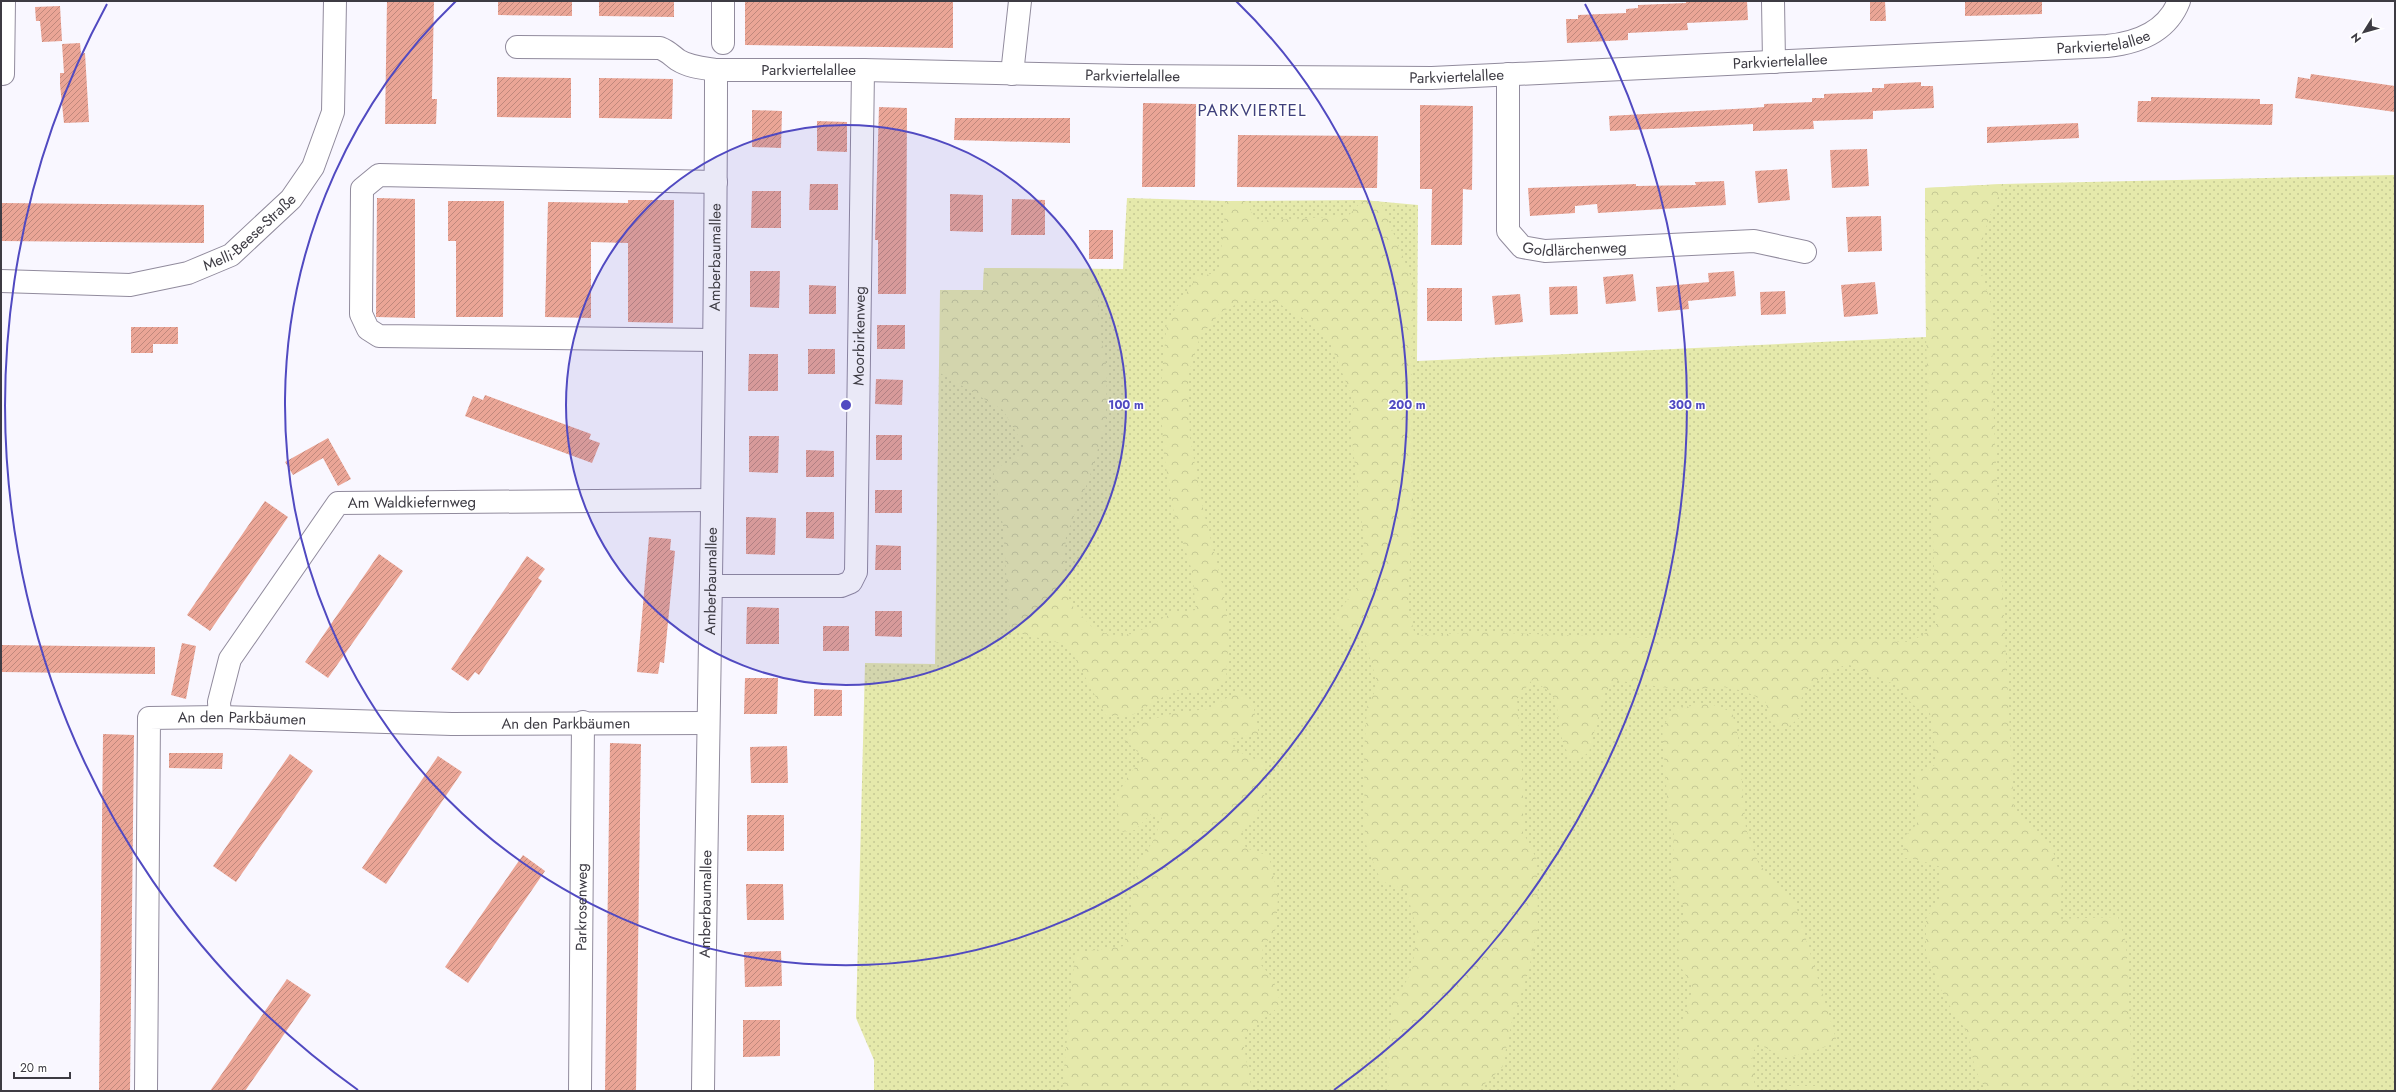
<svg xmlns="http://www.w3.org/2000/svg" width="2396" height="1092" font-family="Jost,sans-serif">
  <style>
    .grass { fill: url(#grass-dots) }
    .forest { fill: url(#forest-crowns) }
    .building { fill: url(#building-hatch) }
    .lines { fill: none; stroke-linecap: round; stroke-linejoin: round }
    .minor-casing { stroke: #918b9d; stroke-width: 24 }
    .minor { stroke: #fff; stroke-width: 22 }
    .ring { fill: none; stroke: #514ac1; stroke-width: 2 }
    .labels { text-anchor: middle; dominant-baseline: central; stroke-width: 3; stroke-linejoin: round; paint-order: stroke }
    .street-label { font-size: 15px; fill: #3d3b43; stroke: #fff }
    .quarter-label { font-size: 17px; letter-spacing: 1px; fill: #3f407c; stroke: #fff }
    .centre { fill: #514ac1; stroke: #fff; stroke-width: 2 }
    .ring-label { font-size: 12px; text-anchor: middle; font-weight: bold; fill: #514ac1; stroke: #fff; stroke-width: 3; stroke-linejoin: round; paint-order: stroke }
  </style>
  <defs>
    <pattern id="grass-dots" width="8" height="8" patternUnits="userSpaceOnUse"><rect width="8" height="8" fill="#e5e9ab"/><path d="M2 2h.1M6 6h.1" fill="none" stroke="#c5c994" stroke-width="1.8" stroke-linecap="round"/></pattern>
    <pattern id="forest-crowns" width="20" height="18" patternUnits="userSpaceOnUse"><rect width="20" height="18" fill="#e5e9ab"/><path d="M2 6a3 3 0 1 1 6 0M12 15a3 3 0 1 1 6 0" fill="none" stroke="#c5c994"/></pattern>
    <pattern id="building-hatch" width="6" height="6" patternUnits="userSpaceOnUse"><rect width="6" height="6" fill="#eaa596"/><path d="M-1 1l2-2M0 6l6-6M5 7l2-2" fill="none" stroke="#bf887c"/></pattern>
  </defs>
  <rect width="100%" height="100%" fill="#f9f7ff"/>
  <!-- grass -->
  <path class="grass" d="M2395 175V1091H874V1060L856 1018 865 663 935 664 940 290H983L984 268 1123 269 1127 198 1226 201 1363 200 1418 205 1417 361 1926 337 1925 188 2004 184Z"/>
  <!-- forest -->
  <g class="forest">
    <path d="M2004 184 1989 218 1977 258 1991 304 1994 424 2014 812 2051 844 2062 883 2058 919 2118 917 2126 943 2133 1091H1986L1975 1069 1968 1034 1944 997 1926 952V919L1940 897 1941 867 1912 858H1902L1906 835 1917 824V773L1937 764 1930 713 1913 705 1896 685 1847 664C1833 670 1804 685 1801 701 1800 706 1801 712 1800 717L1786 729 1771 723 1765 701 1744 691 1723 687 1682 690 1614 680 1604 695 1589 752 1573 764C1568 754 1562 742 1560 731 1555 701 1562 698 1532 680L1517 699 1523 782V832L1537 860 1538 927 1528 973 1512 1021 1502 1068 1477 1091H1390L1387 1081 1392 1004 1412 972 1417 930 1406 890 1381 881 1365 842 1364 753 1367 707 1378 685 1365 642 1332 620 1358 586 1364 542 1350 423 1354 402 1330 343 1304 319 1276 302 1247 299 1221 312 1200 337 1188 375 1190 438 1204 513 1222 583 1229 630 1226 681 1209 693 1175 690 1132 715 1106 716 1068 645 1010 631 1003 526 993 469 1011 461 1024 446 1003 410 940 373V290H983L984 268 1098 269 1099 328 1107 369 1106 422 1089 479 1066 536 1064 570 1069 602 1092 627 1109 635 1134 634 1174 612 1196 610 1192 571 1174 514 1164 455 1160 396 1167 321 1197 277 1219 272 1226 201H1245L1257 221 1348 216 1363 200 1381 202 1413 282 1411 449 1413 500 1408 606 1415 636 1476 632 1711 640H1872L1911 642 1936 626 1926 337 1925 188Z"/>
    <path d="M1238 691 1254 709 1259 735 1231 739V748L1265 764 1264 802 1241 834 1246 848 1269 856 1278 896 1276 929 1263 947 1261 965 1273 978 1281 1005 1242 1036 1252 1091H1062L1075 953 1124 946 1138 866 1154 839 1162 818 1153 812 1135 830 1121 832 1116 797 1129 775 1144 757 1123 739 1141 722 1179 712 1209 709Z"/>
    <path d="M1708 703 1732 712 1738 736 1746 829 1758 862 1774 884 1796 906 1837 1042 1817 1050 1786 1058 1758 1044 1752 1054 1755 1091H1676L1680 1027 1693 988 1682 969 1678 948 1684 908 1672 876 1674 835 1668 810 1662 728 1674 709Z"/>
    <path d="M1789 1086H1816L1827 1091H1787Z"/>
  </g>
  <!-- building -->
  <g class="building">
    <path d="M387 1H434L432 99H437L436 124H385Z"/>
    <path d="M498 1H572V16L498 15Z"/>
    <path d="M599 1H674V17L599 16Z"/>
    <path d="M745 1H953V48L745 45Z"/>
    <path d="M1686 1H1747L1748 20 1687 23 1688 30 1628 33V40L1567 43 1566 19H1578V15L1626 13V9L1638 8V5L1686 3Z"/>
    <path d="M1870 1H1885L1886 21H1870Z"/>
    <path d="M1965 1H2042V14L1965 16Z"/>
    <path d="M60 6 62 41 42 42 40 21H36L35 7Z"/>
    <path d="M80 43 81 54 85 53 89 122 64 123 60 85V73H64L62 44Z"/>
    <path d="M2311 74 2395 86V112L2295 98 2298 77 2310 79Z"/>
    <path d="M497 77 571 78V118L497 117Z"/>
    <path d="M599 78 673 79 672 119 599 118Z"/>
    <path d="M1921 82V86H1933L1934 108 1873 111V119L1813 121 1814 129 1753 131V124L1610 131 1609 116 1752 108 1764 107V104L1812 102V98H1824V94L1872 92V88H1884V84Z"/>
    <path d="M2151 97 2260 99V104H2273L2272 125 2137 122 2138 101H2151Z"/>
    <path d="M1143 103 1196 104 1195 187H1142Z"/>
    <path d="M1420 105 1473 106 1472 190 1463 189 1462 245H1431L1432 189H1420Z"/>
    <path d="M879 107 907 108 906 294H878V240H875Z"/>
    <path d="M752 110 782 111 781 148 752 147Z"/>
    <path d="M955 118H1070V143L954 140Z"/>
    <path d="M817 121 847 122V152L817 151Z"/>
    <path d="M2078 123 2079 138 1987 143V127Z"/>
    <path d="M1238 135 1378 136 1377 188 1237 187Z"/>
    <path d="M1867 149 1869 186 1832 188 1830 150Z"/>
    <path d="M1787 169 1790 200 1758 203 1755 171Z"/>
    <path d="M1724 181 1726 205 1598 213 1597 204 1575 206V213L1530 216 1528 188 1636 184V186L1696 185 1695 182Z"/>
    <path d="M810 184H838V210H809Z"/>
    <path d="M752 191H781V228H751Z"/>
    <path d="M950 194 983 195V232L950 231Z"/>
    <path d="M377 198 415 199V318L376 317Z"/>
    <path d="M1012 199 1045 200V235H1011Z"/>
    <path d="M628 200H674L673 323 628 322V243L591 242V318L545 317 548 202 628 203Z"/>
    <path d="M448 201H504L503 317H456V241H448Z"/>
    <path d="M1 203 204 205V243L1 241Z"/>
    <path d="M1881 216 1882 251 1848 252 1846 217Z"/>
    <rect x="1089" y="230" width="24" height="29"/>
    <path d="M750 271H780L779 308 750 307Z"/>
    <path d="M1734 271 1736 296 1688 301 1689 309 1658 312 1656 287 1709 282 1708 273Z"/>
    <path d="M1633 274 1636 301 1606 304 1603 277Z"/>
    <path d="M1875 282 1878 314 1844 317 1841 285Z"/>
    <path d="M809 285 836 286V314H809Z"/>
    <path d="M1577 286 1578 314 1550 315 1549 287Z"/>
    <rect x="1427" y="288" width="35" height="33"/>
    <path d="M1785 291 1786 314 1761 315 1760 292Z"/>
    <path d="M1520 294 1523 322 1495 325 1492 296Z"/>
    <rect x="877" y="325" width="28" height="24"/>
    <path d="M131 327H178V344H153V353H131Z"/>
    <rect x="808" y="349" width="27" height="25"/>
    <path d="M749 354H778V391H748Z"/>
    <path d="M876 379 903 380 902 405 875 404Z"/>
    <path d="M485 395 591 434 589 439 600 443 592 463 465 416 473 396 483 400Z"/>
    <rect x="876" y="435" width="26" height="25"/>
    <path d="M749 436H779L778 473 749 472Z"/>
    <path d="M328 438 351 479 338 486 323 458 293 475 285 462Z"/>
    <path d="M806 450 834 451V477H806Z"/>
    <rect x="875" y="490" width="27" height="23"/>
    <path d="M265 501 288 517 210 631 187 615Z"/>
    <path d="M806 512H834V539L806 538Z"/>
    <path d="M746 517 776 518 775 555 746 554Z"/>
    <path d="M649 537 671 539 670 550 675 551 664 663 660 662 658 674 637 672Z"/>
    <path d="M876 545 901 546V570H875Z"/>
    <path d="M379 554 403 571 328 678 305 662Z"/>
    <path d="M527 556 545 569 538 578 542 581 479 675 475 672 468 681 451 669Z"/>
    <path d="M747 607 779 608V644H746Z"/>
    <path d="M875 611H902V637L875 636Z"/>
    <rect x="823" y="626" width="26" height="25"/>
    <path d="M182 643 196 646 186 699 171 695Z"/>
    <path d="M1 645 155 647V674L1 672Z"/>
    <path d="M745 678H778L777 714H744Z"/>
    <path d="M814 689 842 690V716H814Z"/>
    <path d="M103 734 134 735 130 1091H99Z"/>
    <path d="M610 743 641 744 636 1091H605Z"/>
    <path d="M787 746 788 783H751L750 747Z"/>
    <path d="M169 753H223L222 769 169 768Z"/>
    <path d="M290 754 313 771 236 882 213 866Z"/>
    <path d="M438 756 462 772 386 884 362 868Z"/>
    <rect x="747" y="815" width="37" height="36"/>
    <path d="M523 855 545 871 468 983 445 967Z"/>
    <path d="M746 884H783L784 920H747Z"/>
    <path d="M781 951 782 986 745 987 744 952Z"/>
    <path d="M287 979 311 995 245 1091H210Z"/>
    <path d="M743 1020H780V1056L743 1057Z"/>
  </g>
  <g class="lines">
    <!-- minor casing -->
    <g class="minor-casing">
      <g id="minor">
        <path d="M1773 1 1774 62"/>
        <path d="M723 43V1"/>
        <path id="s1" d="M517 47 660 48C668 51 671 55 678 60 689 67 703 68 716 70H863L1131 76 1432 78 2107 46C2137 43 2167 32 2179 1"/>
        <path d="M3 74 4 1"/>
        <path d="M1012 74 1020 1"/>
        <path id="s2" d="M1508 74V231L1522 247 1545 251 1754 241 1805 252"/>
        <path id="s3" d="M1 281 130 285 188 273 231 255 291 199 313 167 333 112 335 1"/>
        <path d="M714 340 379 336 368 329 361 314 362 189 379 175 716 182"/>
        <path id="s4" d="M713 586H841L851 582 856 572 863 70"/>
        <path id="s5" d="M220 717 219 702 230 659 338 503 712 500"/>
        <path id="s6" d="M146 1091 149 718 220 717 452 724 708 723"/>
        <path id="s7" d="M580 1091 583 722"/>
        <path id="s8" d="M703 1091C707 751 716 411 716 70"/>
      </g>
    </g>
    <!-- minor -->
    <use href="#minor" class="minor"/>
  </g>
  <!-- distance rings -->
  <circle cx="846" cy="405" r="280" fill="#514ac1" fill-opacity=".12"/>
  <g class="ring">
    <circle cx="846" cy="405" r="280"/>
    <path d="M1236 1A561 561 0 1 1 456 1"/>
    <path d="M358 1090A841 841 0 0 1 107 4M1585 4A841 841 0 0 1 1334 1090"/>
  </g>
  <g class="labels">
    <!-- street labels -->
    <g class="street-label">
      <text stroke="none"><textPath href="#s1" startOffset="1593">Parkviertelallee</textPath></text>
      <text stroke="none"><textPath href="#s1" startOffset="1269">Parkviertelallee</textPath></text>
      <text stroke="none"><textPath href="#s1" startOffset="297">Parkviertelallee</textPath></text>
      <text stroke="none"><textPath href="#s1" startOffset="621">Parkviertelallee</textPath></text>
      <text stroke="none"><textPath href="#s1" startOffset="945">Parkviertelallee</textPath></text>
      <text stroke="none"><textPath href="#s3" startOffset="263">Melli-Beese-Straße</textPath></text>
      <text stroke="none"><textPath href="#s2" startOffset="231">Goldlärchenweg</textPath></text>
      <text stroke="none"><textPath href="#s8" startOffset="834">Amberbaumallee</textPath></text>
      <text stroke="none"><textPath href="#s4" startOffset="386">Moorbirkenweg</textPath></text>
      <text stroke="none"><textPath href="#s5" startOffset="323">Am Waldkiefernweg</textPath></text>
      <text stroke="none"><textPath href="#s8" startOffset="510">Amberbaumallee</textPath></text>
      <text stroke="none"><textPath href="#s6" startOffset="466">An den Parkbäumen</textPath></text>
      <text stroke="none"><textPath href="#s6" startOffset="790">An den Parkbäumen</textPath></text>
      <text stroke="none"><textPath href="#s8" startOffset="187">Amberbaumallee</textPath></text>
      <text stroke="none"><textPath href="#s7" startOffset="184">Parkrosenweg</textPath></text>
    </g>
    <!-- quarter labels -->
    <g class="quarter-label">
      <text x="1252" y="110">PARKVIERTEL</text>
    </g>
  </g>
  <circle cx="846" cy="405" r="6" class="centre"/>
  <g class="ring-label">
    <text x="1126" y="409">100 m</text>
    <text x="1407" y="409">200 m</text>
    <text x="1687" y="409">300 m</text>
  </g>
  <!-- border -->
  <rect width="2396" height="1092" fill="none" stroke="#3d3b43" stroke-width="4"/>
  <!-- north arrow -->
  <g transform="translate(2364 32) rotate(233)" stroke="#ffffff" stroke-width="3" paint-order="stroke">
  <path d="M0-3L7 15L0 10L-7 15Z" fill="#3d3b43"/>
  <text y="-6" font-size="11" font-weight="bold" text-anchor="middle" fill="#3d3b43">N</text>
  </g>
  <!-- scale -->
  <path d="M14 1072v6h56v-6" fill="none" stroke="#3d3b43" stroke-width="2"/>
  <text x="20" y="1072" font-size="12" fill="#3d3b43" stroke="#ffffff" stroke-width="3" paint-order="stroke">20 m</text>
</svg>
